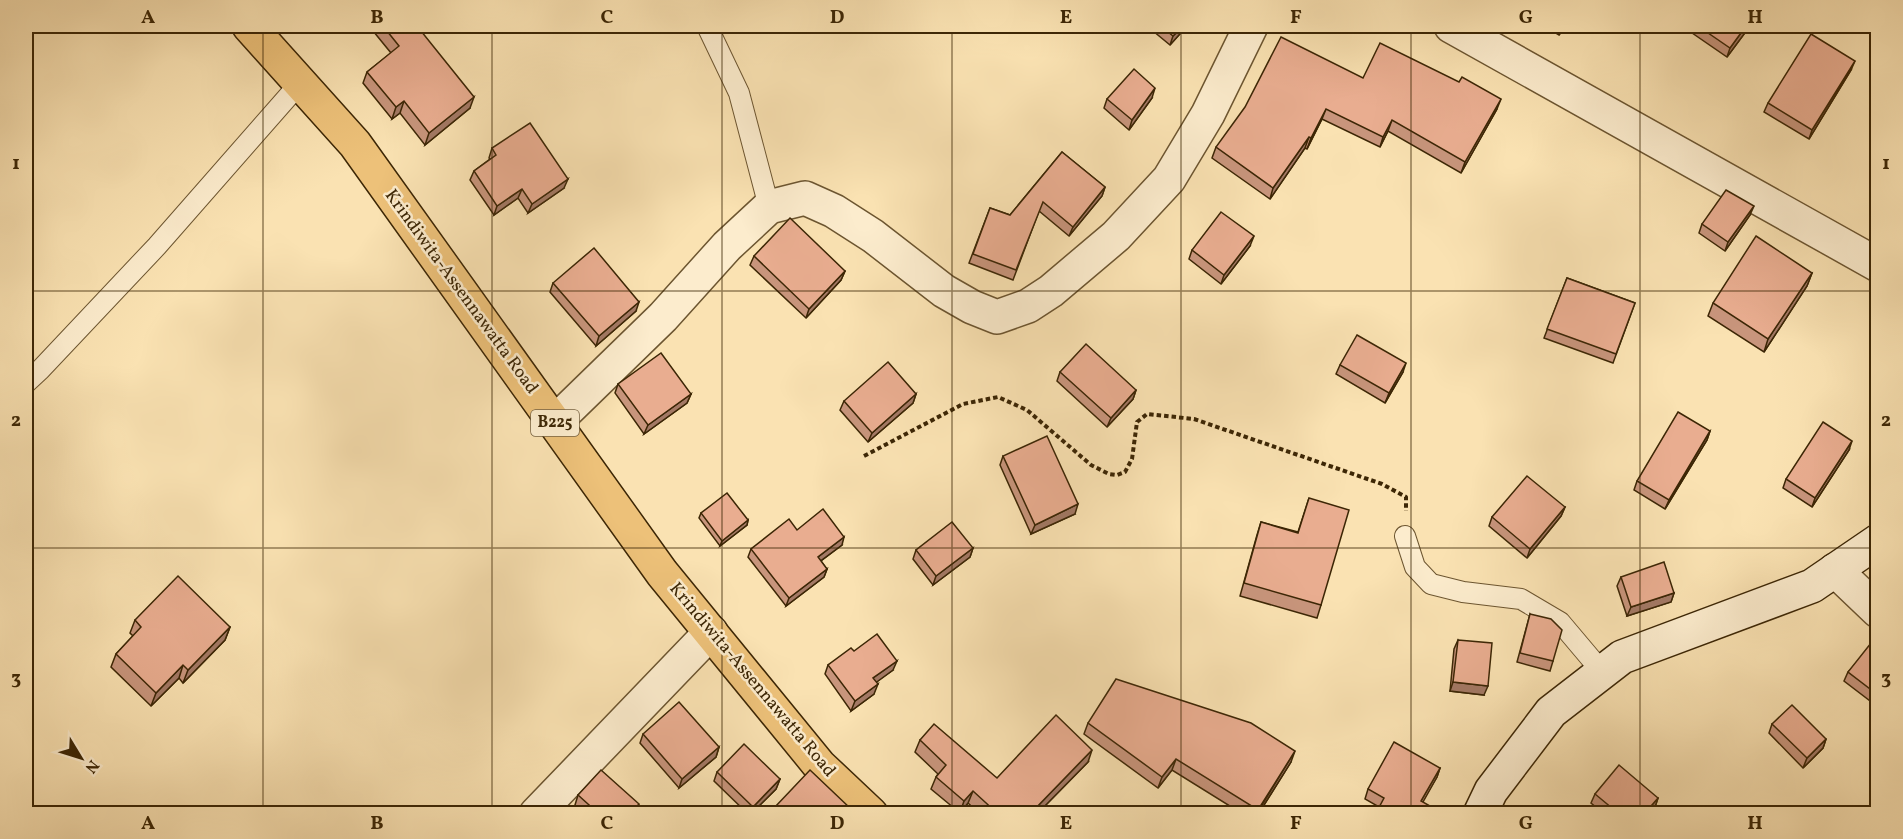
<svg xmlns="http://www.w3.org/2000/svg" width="1903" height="839" font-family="Vollkorn,serif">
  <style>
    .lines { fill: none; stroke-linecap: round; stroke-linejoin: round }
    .lane-casing { stroke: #6c5530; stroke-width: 22 }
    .street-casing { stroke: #6c5530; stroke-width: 36 }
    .secondary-casing { stroke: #3c2605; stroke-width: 36 }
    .primary-casing { stroke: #3c2605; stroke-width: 36 }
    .path { stroke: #3c2605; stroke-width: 4; stroke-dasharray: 4.5 3; stroke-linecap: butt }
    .lane { stroke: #fceccd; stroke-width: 20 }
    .street { stroke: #fceccd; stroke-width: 33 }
    .secondary { stroke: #fceccd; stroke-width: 33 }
    .primary { stroke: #edc179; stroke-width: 33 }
    .wall { fill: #c8957c; stroke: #3c2605; stroke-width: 1.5 }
    .shaded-wall { fill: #a37965; stroke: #3c2605; stroke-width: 1.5 }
    .building { fill: #e9ad90; stroke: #3c2605; stroke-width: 1.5 }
    .grid { fill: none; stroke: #3c2605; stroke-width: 1.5; stroke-opacity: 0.55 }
    .labels { text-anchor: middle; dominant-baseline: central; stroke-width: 5; stroke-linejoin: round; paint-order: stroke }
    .shield { fill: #fceccd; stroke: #766141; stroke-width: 1.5 }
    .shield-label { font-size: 16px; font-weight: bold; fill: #3c2605 }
    .street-label { font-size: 18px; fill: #3c2605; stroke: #fceccd }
    .neatline { fill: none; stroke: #3c2605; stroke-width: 2 }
    .grid-label { font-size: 20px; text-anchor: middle; font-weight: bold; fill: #3c2605 }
  </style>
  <rect width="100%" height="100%" fill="#fae2b2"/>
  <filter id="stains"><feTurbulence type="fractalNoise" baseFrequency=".00333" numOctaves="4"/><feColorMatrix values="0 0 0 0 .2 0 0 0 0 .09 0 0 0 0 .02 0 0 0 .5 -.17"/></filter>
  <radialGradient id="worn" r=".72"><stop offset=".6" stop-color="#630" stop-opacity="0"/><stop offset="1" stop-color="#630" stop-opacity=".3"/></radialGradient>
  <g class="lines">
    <!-- lane casing -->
    <g class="lane-casing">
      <g id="lane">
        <path d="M707 26 739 93 769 207"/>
        <path d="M26 383 40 370 157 246 300 83"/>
        <path d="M1405 536 1415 567 1431 584 1463 592 1521 599 1560 622 1603 673"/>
      </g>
    </g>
    <!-- street casing -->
    <g class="street-casing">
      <g id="street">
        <path d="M1451 26 1878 265"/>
        <path d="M555 422 663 317 727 246 769 207 805 198 834 211 873 236 944 291 972 307 997 317 1028 306 1051 291 1116 236 1169 179 1208 114 1251 26"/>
        <path d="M1835 570 1878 611"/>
        <path d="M536 814 711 632"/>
      </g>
    </g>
    <!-- secondary casing -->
    <g class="secondary-casing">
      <path id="secondary" d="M1480 814 1491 791 1551 712 1622 657 1812 586 1878 541"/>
    </g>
    <!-- primary casing -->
    <g class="primary-casing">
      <path id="primary" d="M249 26 355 144 662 573 819 765 871 814"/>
    </g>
    <!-- path -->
    <path class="path" d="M864 456 963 404 998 397 1027 410 1091 465 1109 474 1117 475 1125 472 1132 459 1137 422 1147 414 1194 419 1382 484 1406 497V511"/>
    <!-- lane -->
    <use href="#lane" class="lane"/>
    <!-- street -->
    <use href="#street" class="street"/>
    <!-- secondary -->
    <use href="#secondary" class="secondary"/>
    <!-- primary -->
    <use href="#primary" class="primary"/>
  </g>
  <!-- wall -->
  <g class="wall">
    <path d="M369 26H417L470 108 425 145 400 113 392 119 363 83 367 72 391 53Z"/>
    <path d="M1147 26H1187L1170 45Z"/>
    <path d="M1544 26H1565L1559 35Z"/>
    <path d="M1682 26H1750L1727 57Z"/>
    <path d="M1851 70 1809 139 1764 112 1768 103Z"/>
    <path d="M1363 78 1497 109 1461 173 1388 131 1380 147 1322 119 1307 149 1305 148 1270 199 1212 158 1216 147Z"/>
    <path d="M1152 98 1129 130 1104 108 1107 99Z"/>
    <path d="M492 148 564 188 528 213 518 198 494 215 470 180 474 171 490 159 489 158Z"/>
    <path d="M1062 152 1105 187 1102 196 1069 236 1039 211 1013 280 969 263 990 208 1010 215Z"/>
    <path d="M1750 215 1725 251 1699 233 1702 224Z"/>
    <path d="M1250 246 1221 284 1189 259 1192 250Z"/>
    <path d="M754 256 845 271 841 280 806 318 750 265Z"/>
    <path d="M1812 273 1807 286 1764 352 1708 316 1713 303Z"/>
    <path d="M1567 278 1635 303 1613 363 1544 338Z"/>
    <path d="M553 283 636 311 596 346 550 292Z"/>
    <path d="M1340 365 1403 372 1385 403 1336 374Z"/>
    <path d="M1060 372 1136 390 1133 399 1107 427 1057 381Z"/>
    <path d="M618 384 691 394 687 403 644 434 615 393Z"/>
    <path d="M916 394 913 403 868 442 840 410 844 401Z"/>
    <path d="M1710 431 1707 440 1665 509 1634 490 1637 481Z"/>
    <path d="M1849 450 1812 507 1783 488 1786 479Z"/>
    <path d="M1003 456 1075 514 1031 534 1000 465Z"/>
    <path d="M1309 498 1321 605 1317 618 1240 596 1257 535 1261 522 1298 532Z"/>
    <path d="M1565 507 1561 516 1527 558 1489 526 1492 517Z"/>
    <path d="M701 513 748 520 747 525 720 546 699 518Z"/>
    <path d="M797 530 842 545 821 561 827 569 824 577 786 606 748 557 751 549Z"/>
    <path d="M973 548 970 557 933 585 913 559 916 550Z"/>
    <path d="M1621 577 1674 593 1671 602 1627 616 1617 586Z"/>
    <path d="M1530 614 1553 661 1550 671 1517 662Z"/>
    <path d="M135 620 230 627 225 640 183 683 179 678 151 706 111 667 116 654 133 636 130 633Z"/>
    <path d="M1458 640 1484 695 1450 691 1454 649Z"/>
    <path d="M1878 640V707L1844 681 1848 672Z"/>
    <path d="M854 651 893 670 876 682 874 694 851 711 825 674 828 665Z"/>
    <path d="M1088 723 1291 762 1259 813H1241L1172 770 1158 788 1084 734Z"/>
    <path d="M1772 724 1826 739 1823 748 1803 768 1769 733Z"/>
    <path d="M643 734 719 747 716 757 679 788 640 743Z"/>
    <path d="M920 740 997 778 1088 762 1038 813H979L968 803 960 813 931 789 936 777 938 774 915 752Z"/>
    <path d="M1440 768 1437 777 1422 802 1379 807 1365 799 1368 789Z"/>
    <path d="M717 772 780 779 776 789 752 813H747L714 781Z"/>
    <path d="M1595 794 1658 798 1655 807 1649 813H1603L1591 803Z"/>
    <path d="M578 795 635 813H585L575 805Z"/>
    <path d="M775 807 850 813H772Z"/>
  </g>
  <!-- shaded-wall -->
  <g class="shaded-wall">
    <path d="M1183 26H1187L1170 45 1173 36Z"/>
    <path d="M1563 26H1565L1559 35Z"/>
    <path d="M1746 26H1750L1727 57 1730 48Z"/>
    <path d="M1855 61 1851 70 1809 139 1812 130Z"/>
    <path d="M1155 88 1152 98 1129 130 1132 120Z"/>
    <path d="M474 97 470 108 425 145 429 133Z"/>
    <path d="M1501 99 1497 109 1461 173 1465 162Z"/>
    <path d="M404 101 400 113 392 119 396 107Z"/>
    <path d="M1326 109 1322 119 1307 149 1311 138Z"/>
    <path d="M1392 120 1388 131 1380 147 1383 137Z"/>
    <path d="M1309 137 1305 148 1270 199 1273 188Z"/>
    <path d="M568 179 564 188 528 213 532 204Z"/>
    <path d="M1105 187 1102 196 1069 236 1073 227Z"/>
    <path d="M522 189 518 198 494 215 497 206Z"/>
    <path d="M1754 206 1750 215 1725 251 1728 242Z"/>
    <path d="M1254 236 1250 246 1221 284 1224 275Z"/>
    <path d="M845 271 841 280 806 318 809 309Z"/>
    <path d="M1812 273 1807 286 1764 352 1768 339Z"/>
    <path d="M639 302 636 311 596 346 599 336Z"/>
    <path d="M1406 363 1403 372 1385 403 1389 393Z"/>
    <path d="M1136 390 1133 399 1107 427 1111 418Z"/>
    <path d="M691 394 687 403 644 434 648 425Z"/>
    <path d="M916 394 913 403 868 442 872 433Z"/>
    <path d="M1710 431 1707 440 1665 509 1669 500Z"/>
    <path d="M1852 441 1849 450 1812 507 1815 498Z"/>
    <path d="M1078 504 1075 514 1031 534 1035 525Z"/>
    <path d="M1565 507 1561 516 1527 558 1530 549Z"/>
    <path d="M748 520 747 525 720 546 722 541Z"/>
    <path d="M844 537 842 545 815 565 818 557Z"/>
    <path d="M973 548 970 557 933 585 936 576Z"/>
    <path d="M827 569 824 577 786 606 789 598Z"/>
    <path d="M1674 593 1671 602 1627 616 1631 607Z"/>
    <path d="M230 627 225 640 183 683 188 670Z"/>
    <path d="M897 661 893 670 870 687 873 678Z"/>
    <path d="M183 665 179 678 151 706 156 693Z"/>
    <path d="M1453 682 1488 686 1484 695 1450 691Z"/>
    <path d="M878 684 874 694 851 711 855 701Z"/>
    <path d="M1826 739 1823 748 1803 768 1807 758Z"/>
    <path d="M719 747 716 757 679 788 682 779Z"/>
    <path d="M1092 750 1088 762 1038 813H1031Z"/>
    <path d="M1295 751 1291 762 1259 813H1257Z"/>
    <path d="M1176 759 1172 770 1158 788 1162 777Z"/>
    <path d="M1440 768 1437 777 1418 811 1421 801Z"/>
    <path d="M780 779 776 789 752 813H750L753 807Z"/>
    <path d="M973 791 968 803 960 813 964 801Z"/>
    <path d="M1658 798 1655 807 1649 813H1645Z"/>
    <path d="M639 804 635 813H630Z"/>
  </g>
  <!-- building -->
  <g class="building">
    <path d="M383 26H417L474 97 429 133 404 101 396 107 367 72 399 46Z"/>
    <path d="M1161 26H1183L1173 36Z"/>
    <path d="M1698 26H1746L1730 48Z"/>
    <path d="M1811 34 1855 61 1812 130 1768 103Z"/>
    <path d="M1281 37 1363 78 1380 43 1459 82 1462 77 1501 99 1465 162 1392 120 1383 137 1326 109 1311 138 1309 137 1273 188 1216 147 1245 107Z"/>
    <path d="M1134 69 1155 88 1132 120 1107 99Z"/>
    <path d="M530 123 568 179 532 204 522 189 497 206 474 171 496 155 492 148Z"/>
    <path d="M1062 152 1105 187 1073 227 1043 202 1016 270 973 254 990 208 1010 215Z"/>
    <path d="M1726 190 1754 206 1728 242 1702 224Z"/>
    <path d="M1221 212 1254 236 1224 275 1192 250Z"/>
    <path d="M790 218 845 271 809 309 754 256Z"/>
    <path d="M1756 236 1812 273 1768 339 1713 303Z"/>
    <path d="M594 248 639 302 599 336 553 283Z"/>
    <path d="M1567 278 1635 303 1616 354 1547 329Z"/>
    <path d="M1357 335 1406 363 1389 393 1340 365Z"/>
    <path d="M1086 344 1136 390 1111 418 1060 372Z"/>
    <path d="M661 353 691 394 648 425 618 384Z"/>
    <path d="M888 362 916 394 872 433 844 401Z"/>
    <path d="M1678 412 1710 431 1669 500 1637 481Z"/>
    <path d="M1823 422 1852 441 1815 498 1786 479Z"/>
    <path d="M1047 436 1078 504 1035 525 1003 456Z"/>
    <path d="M1527 476 1565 507 1530 549 1492 517Z"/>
    <path d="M727 493 748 520 722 541 701 513Z"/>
    <path d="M1309 498 1349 510 1321 605 1244 583 1261 522 1298 533Z"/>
    <path d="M823 509 844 537 818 557 827 569 789 598 751 549 789 519 797 530Z"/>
    <path d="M952 522 973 548 936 576 916 550Z"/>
    <path d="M1664 562 1674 593 1631 607 1621 577Z"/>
    <path d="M178 576 230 627 188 670 183 665 156 693 116 654 141 627 135 620Z"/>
    <path d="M1530 614 1551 619 1562 630 1553 661 1520 653Z"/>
    <path d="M877 634 897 661 873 678 878 684 855 701 828 665 851 648 854 651Z"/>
    <path d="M1875 638 1878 640V695L1848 672Z"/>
    <path d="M1458 640 1492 643 1488 686 1453 682Z"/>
    <path d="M1116 679 1251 723 1295 751 1258 810 1176 759 1162 777 1088 723Z"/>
    <path d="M679 702 719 747 682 779 643 734Z"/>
    <path d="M1792 705 1826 739 1807 758 1772 724Z"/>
    <path d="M1056 715 1092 750 1031 813H997L973 791 964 801 936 777 946 765 920 740 934 724 997 778Z"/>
    <path d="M1394 742 1440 768 1421 801 1437 810 1435 813H1376L1384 798 1368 789Z"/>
    <path d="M744 744 780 779 753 807 717 772Z"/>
    <path d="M1619 765 1658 798 1645 813H1618L1595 794Z"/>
    <path d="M601 770 639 804 630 813H598L578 795Z"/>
    <path d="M810 770 851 809 847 813H782L775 807Z"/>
  </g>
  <!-- grid -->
  <path class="grid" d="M263 26V814M492 26V814M722 26V814M952 26V814M1181 26V814M1411 26V814M1640 26V814M26 291H1878M26 548H1878"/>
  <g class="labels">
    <!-- shield labels -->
    <rect class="shield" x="531" y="410" width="48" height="26" rx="4.5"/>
    <g class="shield-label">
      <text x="555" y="423">B225</text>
    </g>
    <!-- street labels -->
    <g class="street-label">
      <text transform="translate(461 292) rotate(54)">Krindiwita-Assennawatta Road</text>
      <text transform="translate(752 680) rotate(50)">Krindiwita-Assennawatta Road</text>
    </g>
  </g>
  <!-- margin -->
  <rect width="1903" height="839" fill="none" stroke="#fae2b2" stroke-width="66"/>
  <!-- north arrow -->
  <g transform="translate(81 758) rotate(128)" stroke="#fceccd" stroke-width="4.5" paint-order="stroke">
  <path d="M0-4.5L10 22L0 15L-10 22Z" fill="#3c2605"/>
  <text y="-9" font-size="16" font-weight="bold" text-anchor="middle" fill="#3c2605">N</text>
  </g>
  <rect x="33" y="33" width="1837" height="773" class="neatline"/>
  <g class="grid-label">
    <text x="148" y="23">A</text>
    <text x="377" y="23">B</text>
    <text x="607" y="23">C</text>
    <text x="837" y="23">D</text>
    <text x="1066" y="23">E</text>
    <text x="1296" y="23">F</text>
    <text x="1526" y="23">G</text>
    <text x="1755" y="23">H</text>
    <text x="16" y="169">1</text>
    <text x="1886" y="169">1</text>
    <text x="16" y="426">2</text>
    <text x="1886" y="426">2</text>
    <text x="16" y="684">3</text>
    <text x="1886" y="684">3</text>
    <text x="148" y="829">A</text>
    <text x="377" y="829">B</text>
    <text x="607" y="829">C</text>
    <text x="837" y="829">D</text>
    <text x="1066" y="829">E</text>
    <text x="1296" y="829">F</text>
    <text x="1526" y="829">G</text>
    <text x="1755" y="829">H</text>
  </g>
  <rect width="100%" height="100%" filter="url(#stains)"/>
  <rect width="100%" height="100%" fill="url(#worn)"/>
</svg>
